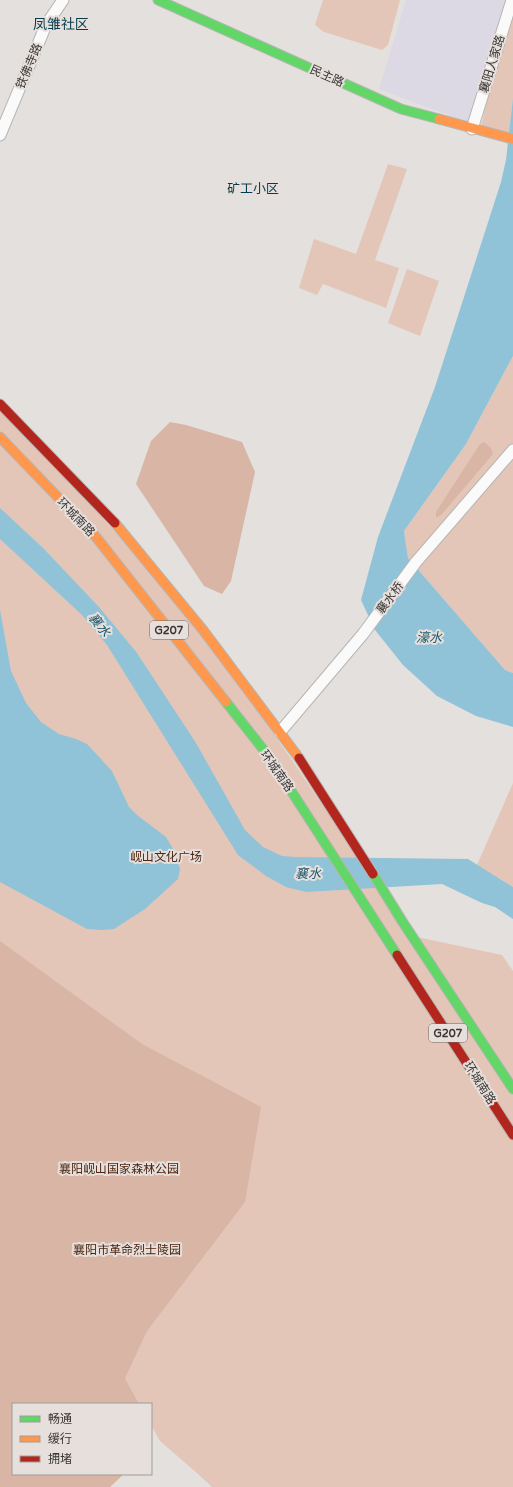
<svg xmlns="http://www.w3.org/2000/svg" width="513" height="1487" font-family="'Varela Round','Noto Sans SC',sans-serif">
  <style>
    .commercial { fill: #dcd9e4 }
    .green { fill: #e3c6b8 }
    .forest { fill: #d8b5a4 }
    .water { fill: #90c3d7 }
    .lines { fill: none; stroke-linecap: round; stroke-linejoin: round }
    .street-casing { stroke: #b7b5b3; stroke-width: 13 }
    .fast-casing { stroke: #b7b5b3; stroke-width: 11 }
    .slow-casing { stroke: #b7b5b3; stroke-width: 11 }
    .jam-casing { stroke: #b7b5b3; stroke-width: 11 }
    .street { stroke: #fbfafa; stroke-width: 11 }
    .fast { stroke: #63d668; stroke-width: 9 }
    .slow { stroke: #ff974d; stroke-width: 9 }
    .jam { stroke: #b3261e; stroke-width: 9 }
    .labels { text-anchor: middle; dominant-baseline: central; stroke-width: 4; stroke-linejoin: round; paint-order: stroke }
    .shield { fill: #e6dfdb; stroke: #6d6967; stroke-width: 1 }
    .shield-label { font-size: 11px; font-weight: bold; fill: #393635 }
    .street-label { font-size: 12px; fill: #393635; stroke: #e6dfdb }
    .park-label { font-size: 12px; fill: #4d240f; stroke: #e6dfdb }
    .neighbourhood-label { font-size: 13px; fill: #053c4d; stroke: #e6dfdb }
    .water-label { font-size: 13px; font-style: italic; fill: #1c586d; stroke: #e6dfdb }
    .quarter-label { font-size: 14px; fill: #053c4d; stroke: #e6dfdb }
  </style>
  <rect width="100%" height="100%" fill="#e3e0de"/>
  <!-- commercial -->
  <path class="commercial" d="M406 0H505L470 122 456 118 379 89Z"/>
  <!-- green -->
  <g class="green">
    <path d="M323 0H400L388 45 382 50 324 32 315 25Z"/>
    <path d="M510 0H513V98L509 136 480 131Z"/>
    <path d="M388 164 407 169 375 260 399 268 386 308 323 284 317 295 299 288 314 239 356 254Z"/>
    <path d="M407 269 439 281 420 336 388 323Z"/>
    <path d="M513 356V673L505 670 408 558 404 531 466 444Z"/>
    <path d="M0 404 203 630 412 936 502 955 513 971V1487H212L197 1473 160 1441 151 1425V1404H139L125 1378 13 1404 0 1459Z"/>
    <path d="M513 783V887L477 865Z"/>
  </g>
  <!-- forest -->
  <g class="forest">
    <path d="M170 422 186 425 242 442 255 472 231 581 222 594 204 586 136 484 151 441Z"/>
    <path d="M484 442 491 448 493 454 442 514 436 518V512L480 444Z"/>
    <path d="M0 941 142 1044 261 1107 245 1202 147 1331 125 1378 139 1404H13V1474H124L110 1487H0Z"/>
  </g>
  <!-- water -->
  <g class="water">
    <path d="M513 98V356L466 444 404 531 408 558 505 670 513 673V727L476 716 437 696 403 665 375 630 361 600 378 537 435 387 501 182 506 160Z"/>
    <path d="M0 508 43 548 99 607 137 653 196 743 245 830 263 847 282 856 295 857 468 859 513 887V919L495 907 482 903 442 884 306 892 286 887 266 876 238 855 107 645 82 615 0 539Z"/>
    <path d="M0 610 11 671 26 703 41 722 59 734 76 739 87 744 112 771 129 807 137 815 166 837 176 854 180 869 178 879 145 909 114 929 102 930 87 929 0 882Z"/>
  </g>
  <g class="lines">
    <!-- street casing -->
    <g class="street-casing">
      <g id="street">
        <path d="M472 129 512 0"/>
        <path d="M0 135 46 25 63 0"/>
        <path d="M280 732 363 634 416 562 513 450"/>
      </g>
    </g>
    <!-- fast casing -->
    <g class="fast-casing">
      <g id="fast">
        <path d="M158 0 401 109 439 119"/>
        <path d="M226 702 270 758 397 955"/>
        <path d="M373 874 402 921 513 1089"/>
      </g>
    </g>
    <!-- slow casing -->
    <g class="slow-casing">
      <g id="slow">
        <path d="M439 119 513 139"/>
        <path d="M0 437 96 537 226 702"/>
        <path d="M115 523 203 630 299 758"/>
      </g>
    </g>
    <!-- jam casing -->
    <g class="jam-casing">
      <g id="jam">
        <path d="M0 404 115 523"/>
        <path d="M299 758 373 874"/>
        <path d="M397 955 513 1135"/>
      </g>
    </g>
    <!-- street -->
    <use href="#street" class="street"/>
    <!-- fast -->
    <use href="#fast" class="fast"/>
    <!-- slow -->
    <use href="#slow" class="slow"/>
    <!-- jam -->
    <use href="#jam" class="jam"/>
  </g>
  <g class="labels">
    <!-- shield labels -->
    <g class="shield">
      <rect x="150" y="621" width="38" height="18" rx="3"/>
      <rect x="429" y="1024" width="38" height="18" rx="3"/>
    </g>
    <g class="shield-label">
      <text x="169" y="630">G207</text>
      <text x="448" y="1033">G207</text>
    </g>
    <!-- street labels -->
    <g class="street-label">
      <text transform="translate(492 64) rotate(-73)">襄阳人家路</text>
      <text transform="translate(29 66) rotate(-67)">铁佛寺路</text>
      <text transform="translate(327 76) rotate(24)">民主路</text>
      <text transform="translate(76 517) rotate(46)">环城南路</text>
      <text transform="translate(390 598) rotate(-53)">襄水桥</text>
      <text transform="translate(277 771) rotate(55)">环城南路</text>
      <text transform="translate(480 1083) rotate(58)">环城南路</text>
    </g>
    <!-- park labels -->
    <g class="park-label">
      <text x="166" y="857">岘山文化广场</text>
      <text x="119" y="1169">襄阳岘山国家森林公园</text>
      <text x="127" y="1250">襄阳市革命烈士陵园</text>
    </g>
    <!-- neighbourhood labels -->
    <g class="neighbourhood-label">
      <text x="253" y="189">矿工小区</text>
    </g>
    <!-- water labels -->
    <g class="water-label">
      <text transform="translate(99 625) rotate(51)">襄水</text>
      <text x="429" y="638">濠水</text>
      <text x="308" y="874">襄水</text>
    </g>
    <!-- quarter labels -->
    <g class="quarter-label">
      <text x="61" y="24">凤雏社区</text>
    </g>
  </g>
  <!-- legend -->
  <rect x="12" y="1403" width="140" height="72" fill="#e6dfdb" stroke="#a19b99"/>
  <rect x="20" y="1416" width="20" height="6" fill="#63d668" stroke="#a19b99"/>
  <text x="48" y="1423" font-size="12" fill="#393635">畅通</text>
  <rect x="20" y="1436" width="20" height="6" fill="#ff974d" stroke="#a19b99"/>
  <text x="48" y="1443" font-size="12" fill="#393635">缓行</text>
  <rect x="20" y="1456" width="20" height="6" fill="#b3261e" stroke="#a19b99"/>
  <text x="48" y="1463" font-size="12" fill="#393635">拥堵</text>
</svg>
